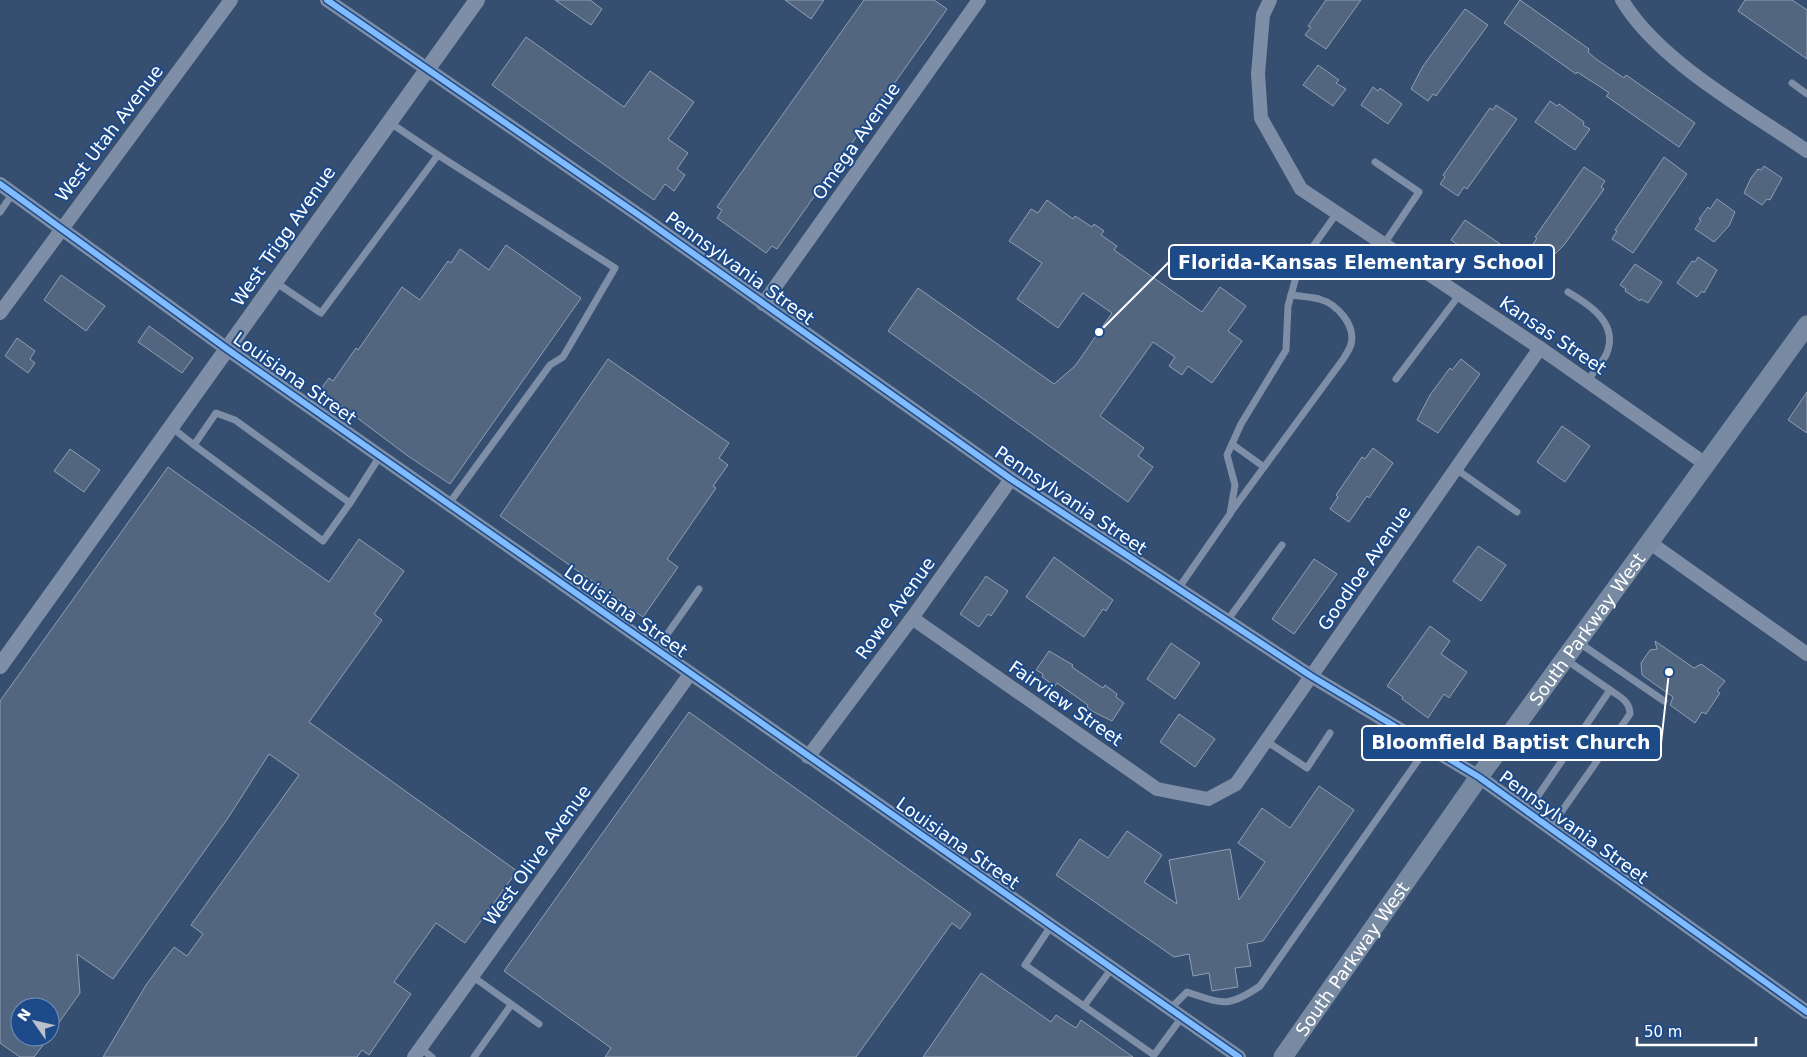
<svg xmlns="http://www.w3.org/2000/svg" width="1807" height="1057" font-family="'DejaVu Sans',sans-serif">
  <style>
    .building { fill: #526680; stroke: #909fb3 }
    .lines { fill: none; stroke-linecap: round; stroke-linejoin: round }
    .service { stroke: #7d8ea6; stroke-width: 7 }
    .minor { stroke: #7d8ea6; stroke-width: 14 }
    .tertiary { stroke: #7d8ea6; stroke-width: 16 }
    .secondary { stroke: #788aa1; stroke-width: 19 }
    .cycleway-casing { stroke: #1d4a89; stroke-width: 9 }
    .cycleway { stroke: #80bcff; stroke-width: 6 }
    .labels { text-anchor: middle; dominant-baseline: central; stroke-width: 4; stroke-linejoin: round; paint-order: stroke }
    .street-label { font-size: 18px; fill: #fff; stroke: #1d4a89 }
    .leader { fill: none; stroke: #fff; stroke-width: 2 }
    .callout-dot { fill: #fff; stroke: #1d4a89; stroke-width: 2 }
    .callout { fill: #1d4a89; stroke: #fff; stroke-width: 2 }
    .callout-label { font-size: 19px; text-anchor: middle; font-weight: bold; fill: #fff }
  </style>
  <rect width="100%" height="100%" fill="#364e70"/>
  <!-- building -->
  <g class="building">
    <path d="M555 0H590L602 9 591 25Z"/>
    <path d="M785 0H824L811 19Z"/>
    <path d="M864 0H934L947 9 777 249 772 246 766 253 717 218 722 210 717 207Z"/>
    <path d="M1326 0H1361L1326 49 1305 35 1311 27 1308 26Z"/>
    <path d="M1520 0 1589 49 1588 52 1596 59 1624 78 1626 75 1695 123 1679 147 1606 96 1609 93 1602 88 1577 72 1576 74 1504 23Z"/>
    <path d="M1745 0H1792L1807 10V59L1738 11Z"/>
    <path d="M1465 9 1488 25 1436 96 1433 94 1428 101 1411 89 1423 66Z"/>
    <path d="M526 37 624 107 650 71 694 102 668 139 688 153 677 169 685 175 674 191 665 184 654 200 492 85Z"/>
    <path d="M1318 65 1339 80 1336 83 1346 89 1333 106 1303 85Z"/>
    <path d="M1373 87 1378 91 1380 88 1402 104 1388 124 1361 105Z"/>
    <path d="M1550 101 1557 106 1559 104 1584 122 1583 125 1590 129 1575 150 1535 122Z"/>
    <path d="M1496 105 1517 119 1467 189 1464 187 1458 196 1440 184 1445 177 1443 175 1490 108 1493 110Z"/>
    <path d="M1664 157 1687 174 1633 253 1612 239 1617 231 1615 230Z"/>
    <path d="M1764 166 1782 178 1770 200 1767 199 1762 205 1744 193 1751 178 1758 169 1761 170Z"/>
    <path d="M1584 167 1605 181 1601 187 1604 189 1564 245 1549 260 1531 247 1537 238 1535 237Z"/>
    <path d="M1717 199 1735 212 1729 226 1714 242 1695 229 1701 220 1699 219 1708 207 1710 209Z"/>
    <path d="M1047 200 1073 219 1075 216 1092 227 1094 224 1104 231 1101 235 1117 246 1114 250 1202 312 1220 287 1246 306 1228 331 1242 341 1212 383 1188 366 1182 375 1169 366 1175 357 1153 342 1100 416 1144 448 1138 456 1153 467 1128 502 888 331 918 288 1054 384 1075 366 1112 313 1083 293 1058 328 1017 299 1042 263 1009 241 1031 209 1038 213Z"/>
    <path d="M1465 220 1506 248 1491 269 1483 264 1482 266 1457 247 1458 245 1451 240Z"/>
    <path d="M506 245 581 298 450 484 408 456 320 390 329 378 333 381 356 348 358 350 402 287 420 300 448 261 451 263 460 249 489 270Z"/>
    <path d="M1698 257 1717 270 1704 293 1702 291 1697 297 1677 283 1692 261 1695 262Z"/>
    <path d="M1635 264 1662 282 1648 303 1641 299 1640 301 1625 291 1626 289 1620 285Z"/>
    <path d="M61 275 105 306 86 331 44 300Z"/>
    <path d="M149 326 193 358 182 373 138 342Z"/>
    <path d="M17 338 35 351 30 359 35 363 28 373 5 356Z"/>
    <path d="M608 359 729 443 719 458 728 465 713 486 716 488 667 559 678 567 643 617 500 516Z"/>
    <path d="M1461 359 1480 374 1438 433 1417 420 1430 395 1450 368 1452 370Z"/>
    <path d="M1807 392V433L1788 420Z"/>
    <path d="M1562 426 1590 446 1565 482 1537 462Z"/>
    <path d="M1373 448 1393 463 1369 498 1367 496 1349 522 1330 509 1338 497 1336 495 1362 457 1365 459Z"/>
    <path d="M70 449 100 470 84 492 54 471Z"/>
    <path d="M168 467 329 582 359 539 404 571 374 614 382 620 309 722 517 871 465 943 436 923 394 982 411 994 369 1055 362 1050 357 1057H103L146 985 174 947 187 956 203 934 191 925 299 775 269 754 228 818 113 979 77 954 80 993 50 1035V1007H20V1037H49L34 1057H20L0 1043V701Z"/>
    <path d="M1478 546 1506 565 1481 601 1453 581Z"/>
    <path d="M1054 557 1113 600 1106 611 1103 609 1084 637 1026 597Z"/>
    <path d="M1314 559 1337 574 1294 634 1272 619Z"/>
    <path d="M986 576 1008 591 991 616 988 614 979 627 960 614Z"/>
    <path d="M1430 626 1450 641 1441 654 1467 672 1449 698 1444 694 1428 718 1402 699 1403 697 1387 686Z"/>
    <path d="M1655 641 1694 668 1701 664 1725 681 1717 691 1720 693 1706 714 1702 712 1695 723 1670 705 1673 697 1642 675 1641 663 1650 650 1657 649Z"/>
    <path d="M1171 643 1200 663 1175 699 1147 679Z"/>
    <path d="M1049 651 1073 665 1072 667 1094 682 1103 688 1105 685 1117 694 1116 697 1124 703 1112 721 1092 711 1087 707 1088 705 1057 683 1055 686 1042 677 1043 674 1036 670Z"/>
    <path d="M689 712 971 914 960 929 952 923 856 1057H605L611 1048 504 971Z"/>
    <path d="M1179 714 1215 739 1195 767 1160 742Z"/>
    <path d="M1319 786 1354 810 1263 941 1247 944 1251 966 1235 968 1238 987 1212 991 1209 973 1193 976 1189 954 1174 957 1056 875 1080 839 1108 858 1127 831 1162 855 1144 882 1177 904 1169 860 1230 849 1239 900 1265 862 1238 843 1262 808 1290 828Z"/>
    <path d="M981 973 1051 1022 1056 1015 1076 1028 1081 1020 1133 1057H923Z"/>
  </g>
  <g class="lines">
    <!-- service -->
    <g class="service">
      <path d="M1792 83 1807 94"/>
      <path d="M389 122 438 155"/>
      <path d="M1375 162 1419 192 1384 244"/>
      <path d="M0 212 13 193"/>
      <path d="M275 282 321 313 438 155 615 268 563 357 550 365 448 505"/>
      <path d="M1568 292C1590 305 1620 324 1606 355 1601 364 1593 373 1587 381"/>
      <path d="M1396 379 1460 294"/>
      <path d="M171 427 194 445 216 413 235 420 350 503 380 456"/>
      <path d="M1232 444 1264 467"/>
      <path d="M194 445 323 541 350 503"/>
      <path d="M1456 469 1517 512"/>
      <path d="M1231 512 1344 358C1346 354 1350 349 1351 344 1356 325 1337 304 1319 299 1310 297 1300 296 1291 295"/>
      <path d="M1178 589 1230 514 1235 485 1227 455 1241 424 1286 350 1288 306 1299 266 1337 213"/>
      <path d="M1227 621 1282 545"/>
      <path d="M1578 642 1664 701"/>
      <path d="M656 650 699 589"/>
      <path d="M1565 659 1610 690"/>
      <path d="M1266 741 1307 768 1330 733"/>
      <path d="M1527 812 1610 690C1619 696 1630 701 1630 714L1550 828"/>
      <path d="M1051 926 1025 965 1084 1006 1112 968"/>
      <path d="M472 976 539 1024"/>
      <path d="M1084 1006 1154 1055 1182 1017"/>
      <path d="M1170 1009 1187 992C1223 1004 1228 1008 1260 986L1428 746"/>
      <path d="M420 1048 432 1057"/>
      <path d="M474 1057 511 1005"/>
    </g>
    <!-- minor -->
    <g class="minor">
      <path d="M327 0 646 220 1011 479 1311 676 1479 777 1807 1012"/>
      <path d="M1270 0 1263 15 1258 74 1261 118 1301 189 1540 348 1707 465"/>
      <path d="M1622 0C1658 61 1749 111 1807 151"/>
      <path d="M0 184 227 349 1239 1057"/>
      <path d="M763 304 979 0"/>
      <path d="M0 313 231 0"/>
      <path d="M1649 542 1807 654"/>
      <path d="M912 618 1157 789 1208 799 1236 784 1540 348"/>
      <path d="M808 757 912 618 1011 479"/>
      <path d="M414 1057 690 674"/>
    </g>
    <!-- tertiary -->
    <path class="tertiary" d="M0 666 477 0"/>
    <!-- secondary -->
    <path class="secondary" id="s1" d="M1283 1057 1479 777 1807 325"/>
    <!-- cycleway casing -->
    <g class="cycleway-casing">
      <g id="cycleway">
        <path d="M327 0 646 220 1011 479 1311 676 1479 777 1807 1012"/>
        <path d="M0 184 227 349 1239 1057"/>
      </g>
    </g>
    <!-- cycleway -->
    <use href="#cycleway" class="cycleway"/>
  </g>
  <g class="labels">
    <!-- street labels -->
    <g class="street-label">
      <text transform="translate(109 133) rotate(-53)">West Utah Avenue</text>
      <text transform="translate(856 141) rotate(-55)">Omega Avenue</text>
      <text transform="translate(283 236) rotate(-55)">West Trigg Avenue</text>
      <text transform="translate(740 268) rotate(36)">Pennsylvania Street</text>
      <text transform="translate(1553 335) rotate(34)">Kansas Street</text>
      <text transform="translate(295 378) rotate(35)">Louisiana Street</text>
      <text transform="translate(1071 500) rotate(34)">Pennsylvania Street</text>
      <text transform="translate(1364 568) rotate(-55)">Goodloe Avenue</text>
      <text transform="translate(895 608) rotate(-54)">Rowe Avenue</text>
      <text transform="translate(626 611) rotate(35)">Louisiana Street</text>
      <text stroke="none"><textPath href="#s1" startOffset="525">South Parkway West</textPath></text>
      <text transform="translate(1066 703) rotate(35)">Fairview Street</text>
      <text transform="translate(1574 827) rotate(36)">Pennsylvania Street</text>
      <text transform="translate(958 843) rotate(35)">Louisiana Street</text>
      <text transform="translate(537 855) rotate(-54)">West Olive Avenue</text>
      <text stroke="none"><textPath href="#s1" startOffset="120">South Parkway West</textPath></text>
    </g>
  </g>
  <!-- callouts -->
  <path class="leader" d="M1099 332L1169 262M1669 672L1661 743"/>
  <g class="callout-dot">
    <circle cx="1099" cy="332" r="5"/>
    <circle cx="1669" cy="672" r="5"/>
  </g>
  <g class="callout">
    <rect x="1169" y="245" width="385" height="34" rx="5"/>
    <rect x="1362" y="726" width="299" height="34" rx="5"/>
  </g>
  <g class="callout-label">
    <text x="1361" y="269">Florida-Kansas Elementary School</text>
    <text x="1511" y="749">Bloomfield Baptist Church</text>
  </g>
  <!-- north arrow -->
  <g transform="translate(35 1022) rotate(304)"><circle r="24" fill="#1d4a89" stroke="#7792b8"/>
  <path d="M0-4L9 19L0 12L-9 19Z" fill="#b9c1cd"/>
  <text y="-8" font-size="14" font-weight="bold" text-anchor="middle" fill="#ffffff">N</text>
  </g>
  <!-- scale -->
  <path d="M1637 1037v8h119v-8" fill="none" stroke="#ffffff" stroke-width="2.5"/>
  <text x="1644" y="1037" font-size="15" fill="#ffffff" stroke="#1d4a89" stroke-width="4" paint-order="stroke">50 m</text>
</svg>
